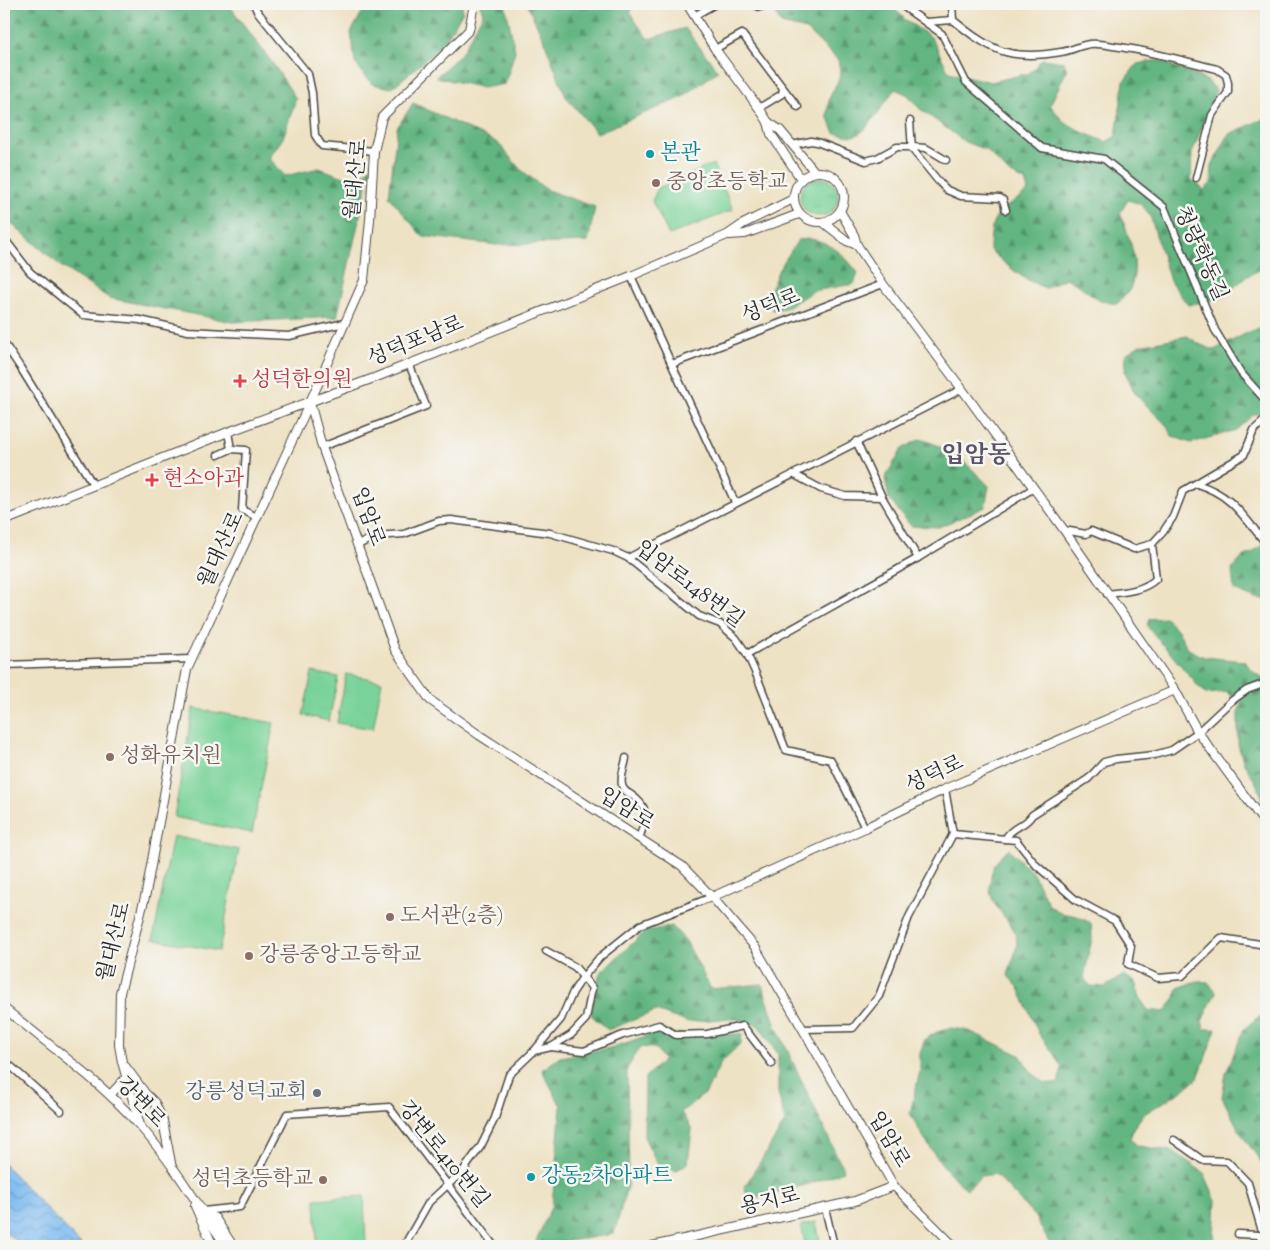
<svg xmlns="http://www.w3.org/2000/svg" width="1270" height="1250" font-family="'Sorts Mill Goudy','Noto Serif KR',serif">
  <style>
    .grass { fill: url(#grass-tufts); stroke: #527f62 }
    .forest { fill: url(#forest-firs); stroke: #467056 }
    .park { fill: url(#park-crowns); stroke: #527f62 }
    .pitch { fill: #79d399; stroke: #527f62 }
    .water { fill: url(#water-waves); stroke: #54738e }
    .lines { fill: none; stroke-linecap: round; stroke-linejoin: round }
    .minor-casing { stroke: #484642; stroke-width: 9 }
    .tertiary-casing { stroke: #484642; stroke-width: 10 }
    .minor { stroke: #fff; stroke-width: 6 }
    .tertiary { stroke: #fff; stroke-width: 8 }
    .culture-dot { fill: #0f9aa8; stroke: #f6f6f2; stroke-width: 2 }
    .education-dot { fill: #8d6e63; stroke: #f6f6f2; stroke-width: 2 }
    .health-dot { fill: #e0444e; stroke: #f6f6f2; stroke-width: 2 }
    .worship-dot { fill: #6b7280; stroke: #f6f6f2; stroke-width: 2 }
    .labels { text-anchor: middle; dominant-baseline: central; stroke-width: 5; stroke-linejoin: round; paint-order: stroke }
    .culture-label { font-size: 21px; fill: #0d838f; stroke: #f6f6f2; text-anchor: start }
    .street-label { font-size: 21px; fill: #2b2b2b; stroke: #f6f6f2 }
    .education-label { font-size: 21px; fill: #785e54; stroke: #f6f6f2; text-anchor: start }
    .health-label { font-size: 21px; fill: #be3a42; stroke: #f6f6f2; text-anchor: start }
    .worship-label { font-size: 21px; fill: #5b616d; stroke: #f6f6f2; text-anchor: end }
    .quarter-label { font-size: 24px; font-weight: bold; fill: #5a5269; stroke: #f6f6f2 }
  </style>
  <defs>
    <pattern id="grass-tufts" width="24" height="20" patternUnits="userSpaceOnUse" patternTransform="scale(1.25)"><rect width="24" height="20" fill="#79d399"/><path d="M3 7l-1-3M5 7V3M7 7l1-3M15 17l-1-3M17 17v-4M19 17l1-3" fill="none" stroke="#69b584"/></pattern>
    <pattern id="forest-firs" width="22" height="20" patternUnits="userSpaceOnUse" patternTransform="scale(1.25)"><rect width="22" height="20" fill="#62b581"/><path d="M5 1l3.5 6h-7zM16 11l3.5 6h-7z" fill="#51936a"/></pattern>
    <pattern id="park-crowns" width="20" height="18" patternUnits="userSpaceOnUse" patternTransform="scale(1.25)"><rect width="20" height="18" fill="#79d399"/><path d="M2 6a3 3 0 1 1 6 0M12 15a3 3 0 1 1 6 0" fill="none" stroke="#69b584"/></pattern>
    <pattern id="water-waves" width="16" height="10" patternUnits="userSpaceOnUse" patternTransform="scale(1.25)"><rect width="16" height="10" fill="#7dbbf1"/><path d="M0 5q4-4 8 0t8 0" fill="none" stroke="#6798c3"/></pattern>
  </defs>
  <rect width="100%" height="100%" fill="#f6f6f2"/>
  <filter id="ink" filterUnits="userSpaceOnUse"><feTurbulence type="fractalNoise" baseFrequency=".02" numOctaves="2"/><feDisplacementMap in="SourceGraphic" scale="10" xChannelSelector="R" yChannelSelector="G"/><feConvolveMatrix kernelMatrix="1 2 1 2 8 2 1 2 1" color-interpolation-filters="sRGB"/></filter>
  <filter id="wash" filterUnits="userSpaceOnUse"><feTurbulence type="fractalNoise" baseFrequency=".0096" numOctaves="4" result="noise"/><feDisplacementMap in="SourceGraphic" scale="20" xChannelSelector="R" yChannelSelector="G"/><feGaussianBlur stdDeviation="1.12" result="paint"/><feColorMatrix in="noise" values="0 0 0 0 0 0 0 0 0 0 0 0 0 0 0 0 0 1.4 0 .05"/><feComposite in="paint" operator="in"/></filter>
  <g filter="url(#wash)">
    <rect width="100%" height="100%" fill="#eee2c4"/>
    <!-- grass -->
    <circle class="grass" cx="819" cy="197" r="19"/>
    <!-- forest -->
    <g class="forest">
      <path d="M4 4H156L157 6 173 11 195 5 232 9 276 68 296 99 283 138 269 158 285 176 319 168 355 181 371 167 337 317 233 322 109 298 62 267 4 217Z"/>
      <path d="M367 4H462L463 11 443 45 392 88 372 84 355 63 351 32Z"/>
      <path d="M480 4H504L506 8 515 51 505 84 483 88 436 77 461 54 483 14Z"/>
      <path d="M527 4H633L630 13 648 39 685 28 718 71 681 98 597 133 566 97 543 38Z"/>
      <path d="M782 4H890L907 21 931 37 949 72 991 82 1030 73 1042 59 1064 62 1067 70 1050 105 1063 121 1082 132 1106 142 1116 136 1124 81 1137 64 1159 60 1208 81 1216 90 1192 153 1191 179 1204 190 1211 183 1212 165 1229 134 1266 118V266L1246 277 1222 298 1188 305 1170 281 1150 215 1141 204 1128 200 1120 213C1129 238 1141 262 1130 289 1127 294 1121 300 1117 304L1100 301 1080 286 1066 278 1046 288C1022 280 1008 266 990 250 991 208 999 215 1028 191L1025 181 1009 173 986 150 965 142 919 108 908 95 895 89C888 98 868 129 859 134 852 138 842 134 835 133L827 116 829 99 841 75 838 60 807 30 781 24 776 14Z"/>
      <path d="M413 103 498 143 520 169 547 190 595 207 588 242 497 245 422 236 389 196 397 128Z"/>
      <path d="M810 239C832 242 845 256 858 273L854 284 813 291 786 308 772 310 771 289 778 271 798 240Z"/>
      <path d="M1266 328V412L1253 415 1236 430 1191 443 1172 436 1167 426 1136 395 1125 372 1126 354 1140 345 1187 336 1201 345 1214 350 1251 331Z"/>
      <path d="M920 439C949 447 969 465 989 486L985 507 939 527 911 526 889 499 885 478 902 449Z"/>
      <path d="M1266 541V600L1256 599 1234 590 1232 569 1243 557 1254 552Z"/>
      <path d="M1166 618 1177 629 1188 649 1204 657 1244 661 1255 673 1266 680V806L1255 781 1244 764 1238 744V713L1241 704 1227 692 1205 694 1147 626 1149 619Z"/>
      <path d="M1009 849 1032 872 1049 905 1060 913 1077 916 1091 923 1092 938 1084 978 1090 986 1105 987 1124 975 1135 982 1141 1000 1148 1010 1164 1012 1174 1000 1178 988 1197 981 1208 982 1216 992 1202 1021 1204 1029H1216L1198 1078 1182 1091 1144 1114 1134 1127 1130 1139 1138 1146 1173 1151 1204 1173 1216 1200 1214 1238 1226 1246H1054L1050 1244 1035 1217 995 1174 982 1176 967 1189C942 1170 925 1141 910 1113L920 1071V1054L925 1039 937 1032 951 1028 969 1031 1020 1055 1031 1072 1045 1083 1058 1084 1062 1068 1054 1054 1039 1034 1019 988 1008 976C1010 964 1020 947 1016 935 1008 913 985 907 991 877 993 864 999 857 1009 849Z"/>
      <path d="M672 926 686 941 711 989 762 984 776 1026 844 1171 806 1185 747 1200 745 1186 785 1122 778 1092V1054L758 1025 732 1018 687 1022 656 1011 608 1030 591 1015 600 973 646 931Z"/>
      <path d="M1266 1015V1169L1240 1132 1222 1097 1226 1073 1244 1029 1258 1017Z"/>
      <path d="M652 1034H742L741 1043 721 1062 706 1093 681 1112 692 1129 688 1163 676 1171 658 1165 644 1137 645 1077 664 1060 655 1048 640 1047 627 1069 629 1180 614 1234 534 1246 552 1205 561 1106 542 1070 560 1057 610 1048Z"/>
    </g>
    <!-- park -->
    <path class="park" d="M816 1222 820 1240 805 1243 801 1225Z"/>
    <!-- pitch -->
    <g class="pitch">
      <path d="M713 164 733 210 669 235 652 201 658 188Z"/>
      <path d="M312 672 338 677 329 721 303 715Z"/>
      <path d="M346 674 382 681 373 729 337 723Z"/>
      <path d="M193 708 274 723 252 833 174 817Z"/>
      <path d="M173 836 239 850 219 951 153 939Z"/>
      <path d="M364 1196 366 1246H317L315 1199Z"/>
    </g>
    <!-- water -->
    <path class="water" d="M4 1164 82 1246H25L4 1232Z"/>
  </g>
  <g filter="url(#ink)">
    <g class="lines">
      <!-- minor casing -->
      <g class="minor-casing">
        <g id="minor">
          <path d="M254 4 257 11 308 74 312 93 315 135 322 146 374 151"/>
          <path d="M753 4 760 7 770 4"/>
          <path d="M900 4 942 34 966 82 1042 148 1104 159 1164 207 1215 330 1241 373 1266 401"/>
          <path d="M952 4 953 20"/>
          <path d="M694 16 715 4"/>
          <path d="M926 22 953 20C991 51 1010 61 1061 52 1071 51 1080 45 1090 44 1100 43 1111 46 1120 47 1153 52 1185 61 1217 69L1226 75 1228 83V92L1212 115 1196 178"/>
          <path d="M715 49 742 34 783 88 782 94 759 108"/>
          <path d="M783 88 798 107"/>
          <path d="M910 121 912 149 939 182 947 190 961 196 1000 198 1003 200 1006 210"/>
          <path d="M792 145 811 141 817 142 866 161 877 158 897 147H912L926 148 946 160"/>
          <path d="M4 238 30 272 83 315 140 320 188 331 289 336 344 323"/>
          <path d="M631 276 735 502"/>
          <path d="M4 343 20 367 94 486"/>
          <path d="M672 364 883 284"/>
          <path d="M228 432 231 449"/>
          <path d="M856 441 882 497 918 558"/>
          <path d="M322 447 426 406 409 364"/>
          <path d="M218 455 231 449 246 450 242 510 257 517"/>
          <path d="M793 474 821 489 845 496 882 497"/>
          <path d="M1197 484C1232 495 1242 515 1265 542H1266"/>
          <path d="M1064 530 1086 534 1091 531 1134 549 1152 544 1163 532 1173 517 1183 491 1244 455 1254 430 1266 419"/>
          <path d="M358 545 376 536 404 534 439 521 451 520 550 533 613 551 628 558 699 616 720 624 736 638 747 654 756 674 786 750 831 760 865 828"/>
          <path d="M628 558 962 389"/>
          <path d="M1107 594C1124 592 1143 591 1156 579L1152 544"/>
          <path d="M747 654 918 558 1034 488"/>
          <path d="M4 665 191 659"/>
          <path d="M626 758C625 766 620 777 622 785 623 790 626 792 630 794 651 808 646 817 639 839"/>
          <path d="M953 834 1016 840 1036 865 1076 900 1115 921 1131 946 1128 964 1158 978 1182 976 1221 938 1266 945"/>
          <path d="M1005 839C1014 824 1024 828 1032 815L1088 779 1104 762 1116 759 1154 755 1172 750 1198 732 1230 702 1247 690 1266 683"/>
          <path d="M803 1029 853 1028 879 996 909 917 953 834 945 789"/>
          <path d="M551 1047 584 1051 623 1035 659 1025 676 1035 707 1034 743 1026 772 1064"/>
          <path d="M534 1051 561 1019 573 992 583 977 600 957 640 925 712 897"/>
          <path d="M4 1060 61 1111"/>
          <path d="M1174 1140 1202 1160 1227 1161 1248 1183 1261 1228"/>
          <path d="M825 1208 834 1246"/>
          <path d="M203 1211 240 1207 287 1114 389 1107 494 1246"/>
          <path d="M1238 1234 1259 1235 1264 1244"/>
          <path d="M404 1246 429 1202 463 1171 481 1146 495 1118 509 1075 534 1051 551 1047 571 1035 586 1019 592 988 575 967 546 951"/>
        </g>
      </g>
      <!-- tertiary casing -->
      <g class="tertiary-casing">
        <g id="tertiary">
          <path d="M687 4 715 49 759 108 768 122 771 134 801 179"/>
          <path d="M768 122 780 130 815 172"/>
          <circle cx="819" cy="197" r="25"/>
          <path d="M840 211 854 235 857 245 883 284 962 389 1064 530 1175 690 1198 732 1266 825"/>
          <path d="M823 222 847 241 857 245"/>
          <path d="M729 235 745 234 799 214"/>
          <path d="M310 402 322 447 395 650 430 700 479 735 682 866 712 897 755 947 894 1186 954 1246"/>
          <path d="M4 521 228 432 374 378 631 276 727 235 743 224 793 199"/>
          <path d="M712 897 865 828 945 789 1175 690"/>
          <path d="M4 1008C50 1046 100 1081 139 1125 173 1163 198 1205 226 1246"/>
          <path d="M125 1066 145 1093 155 1103 163 1121 171 1163"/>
          <path d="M110 1095 126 1078"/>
          <path d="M140 1125 122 1062 119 1045 120 993 146 893 187 669 310 402 364 280 370 220 374 151 382 117 469 30 474 4"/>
          <path d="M195 1206 213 1246"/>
          <path d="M204 1212 215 1218 233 1246"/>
          <path d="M652 1246 855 1201 894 1186"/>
        </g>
      </g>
      <!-- minor -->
      <use href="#minor" class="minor"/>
      <!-- tertiary -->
      <use href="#tertiary" class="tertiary"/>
    </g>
  </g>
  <!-- markers -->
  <g class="culture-dot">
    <circle cx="650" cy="154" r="5"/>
    <circle cx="531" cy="1177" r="5"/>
  </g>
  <g class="education-dot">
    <circle cx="656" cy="183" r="5"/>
    <circle cx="110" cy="757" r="5"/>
    <circle cx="390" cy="917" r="5"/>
    <circle cx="249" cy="956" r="5"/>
    <circle cx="323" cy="1180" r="5"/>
  </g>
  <g class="health-dot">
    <path d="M237.5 373.5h5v5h5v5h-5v5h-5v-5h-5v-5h5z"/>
    <path d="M149.5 472.5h5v5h5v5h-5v5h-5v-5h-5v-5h5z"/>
  </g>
  <circle class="worship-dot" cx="317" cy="1093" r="5"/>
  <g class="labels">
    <!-- culture labels -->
    <g class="culture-label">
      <text x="660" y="154">본관</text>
      <text x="541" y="1177">강동2차아파트</text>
    </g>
    <!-- street labels -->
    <g class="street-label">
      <text transform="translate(357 179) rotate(-84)">월대산로</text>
      <text transform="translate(1200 254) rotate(66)">청량학동길</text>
      <text transform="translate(771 307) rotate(-21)">성덕로</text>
      <text transform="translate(416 342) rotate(-22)">성덕포남로</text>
      <text transform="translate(367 517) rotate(70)">입암로</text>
      <text transform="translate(222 550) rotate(-65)">월대산로</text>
      <text transform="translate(689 585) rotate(37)">입암로148번길</text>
      <text transform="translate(935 775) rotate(-25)">성덕로</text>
      <text transform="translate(626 810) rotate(32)">입암로</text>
      <text transform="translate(115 942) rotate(-76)">월대산로</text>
      <text transform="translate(140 1103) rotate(47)">강변로</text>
      <text transform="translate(888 1140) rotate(60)">입암로</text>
      <text transform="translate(443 1155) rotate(51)">강변로410번길</text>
      <text transform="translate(770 1202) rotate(-13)">용지로</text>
    </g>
    <!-- education labels -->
    <g class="education-label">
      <text x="666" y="183">중앙초등학교</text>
      <text x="120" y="757">성화유치원</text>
      <text x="400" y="917">도서관(2층)</text>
      <text x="259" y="956">강릉중앙고등학교</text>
      <text x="313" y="1180" text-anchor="end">성덕초등학교</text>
    </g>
    <!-- health labels -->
    <g class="health-label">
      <text x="251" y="381">성덕한의원</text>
      <text x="163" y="480">현소아과</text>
    </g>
    <!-- worship labels -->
    <g class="worship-label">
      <text x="307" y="1093">강릉성덕교회</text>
    </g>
    <!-- quarter labels -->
    <g class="quarter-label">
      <text x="976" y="456">입암동</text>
    </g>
  </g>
  <!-- margin -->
  <rect width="1270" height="1250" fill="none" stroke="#f6f6f2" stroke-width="20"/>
</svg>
